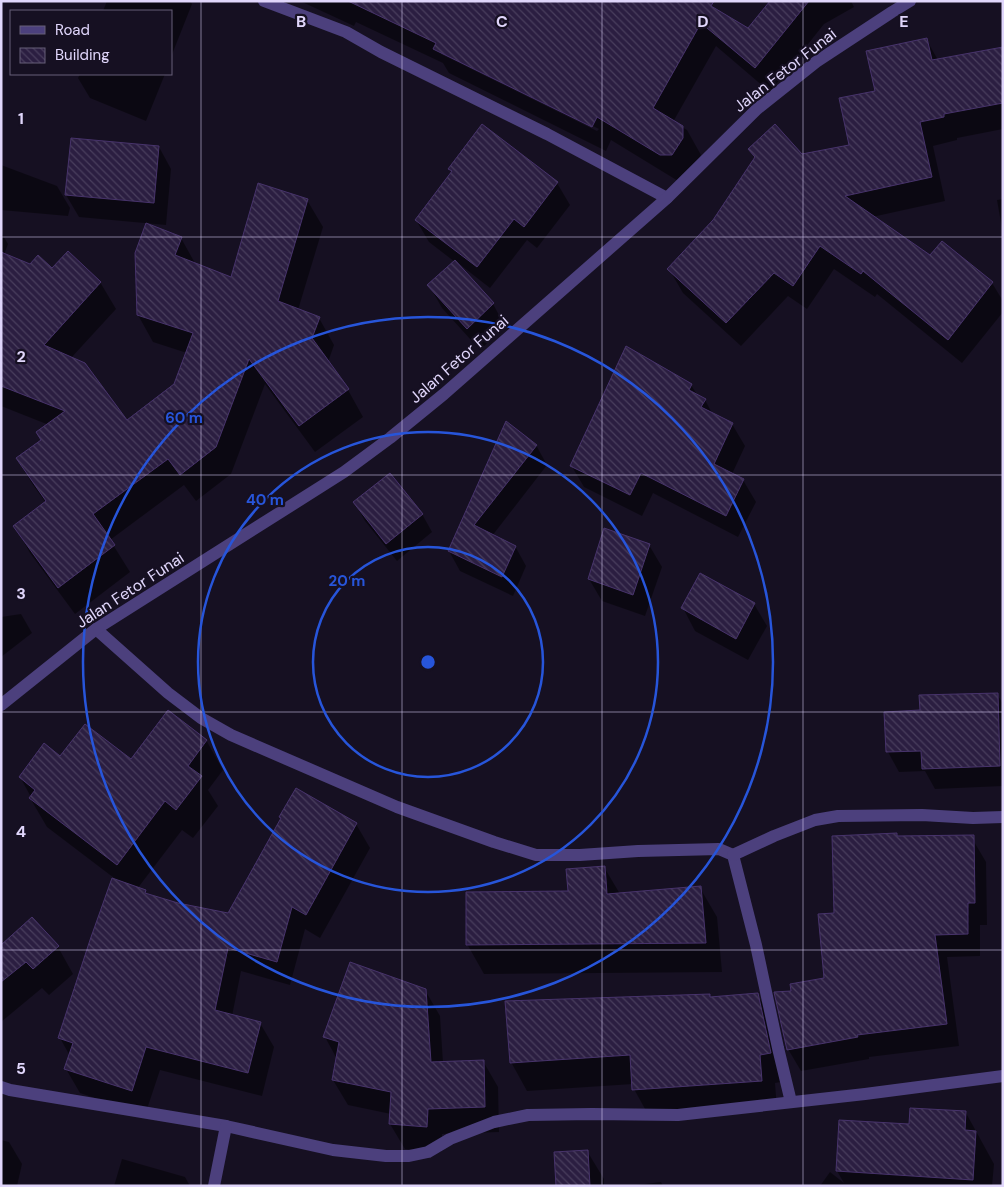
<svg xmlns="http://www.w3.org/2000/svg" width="1004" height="1187" font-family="'DM Sans',sans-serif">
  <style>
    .shadow { fill: #0007; fill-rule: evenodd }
    .building { fill: url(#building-back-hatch); stroke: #47336b }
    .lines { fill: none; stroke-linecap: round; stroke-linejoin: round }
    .minor { stroke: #4c407d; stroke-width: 12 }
    .tertiary { stroke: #4c407d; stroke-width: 12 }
    .grid { fill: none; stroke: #e0d6fb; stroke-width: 1; stroke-opacity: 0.55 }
    .ring { fill: none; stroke: #2755da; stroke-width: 2.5 }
    .labels { text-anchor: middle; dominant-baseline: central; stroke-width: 4.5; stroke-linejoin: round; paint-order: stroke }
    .street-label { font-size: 16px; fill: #e0d6fb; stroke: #161022 }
    .grid-label { font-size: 16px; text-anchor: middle; font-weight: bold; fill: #e0d6fb; stroke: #161022; stroke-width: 4.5; stroke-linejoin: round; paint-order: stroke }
    .centre { fill: #2755da; stroke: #161022; stroke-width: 2.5 }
    .ring-label { font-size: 15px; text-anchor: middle; font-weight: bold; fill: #2755da; stroke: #161022; stroke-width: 4.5; stroke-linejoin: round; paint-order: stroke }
  </style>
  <defs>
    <pattern id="building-back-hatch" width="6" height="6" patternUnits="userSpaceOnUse" patternTransform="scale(1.25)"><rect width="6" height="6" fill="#2b1e41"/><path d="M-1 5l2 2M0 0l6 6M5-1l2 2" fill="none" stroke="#493e5d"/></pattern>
  </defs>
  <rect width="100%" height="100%" fill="#161022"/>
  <!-- shadow -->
  <g class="shadow">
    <path d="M107 1H190L192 4 171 57V11H103Z"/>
    <path d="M300 1H699L749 29 771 1H851L854 7 824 24 770 92 716 46 673 122 687 130 701 155 683 184 611 140 606 151 449 73 443 63 356 22 354 26ZM441 51 599 129 597 131 441 54Z"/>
    <path d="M926 39 938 60 1003 48V129L957 138V140L933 146 945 201 872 217 931 257 942 243 992 283 1003 301V312L962 363 877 294 875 297 834 269 807 309 788 296 741 346 683 293 669 269 714 221 755 158 750 150 802 156 851 145 876 92Z"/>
    <path d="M80 74H165L146 121 90 98 78 78Z"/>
    <path d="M482 126 557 183 570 205 537 248 527 240 490 288 458 263 493 304 505 326 480 350 442 308 429 285 455 262 429 242 416 220 452 173 450 169Z"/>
    <path d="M159 147 171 169 166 225 79 217 66 195Z"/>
    <path d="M1 165 57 186 70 208 68 216 1 210Z"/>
    <path d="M1003 199V234L997 200Z"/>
    <path d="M307 200 323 227 298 310 319 318 334 345 328 362 348 390 363 417 315 452 265 384 231 474 196 501 184 485 110 540 130 572 75 614 30 553 15 526 46 503 33 485 17 459 42 440 49 425 1 406V232L8 244 4 255 31 266 52 270 100 282 116 309 71 358 127 422 175 385 187 353 153 342 138 315 181 238 196 265 232 278Z"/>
    <path d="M691 385 698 396 705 400 713 415 732 424 745 446 732 474 743 480 756 502 738 537 653 493 642 516 584 487 571 465Z"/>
    <path d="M536 445 547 465 492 536 515 546 526 566 513 596 460 571 449 551Z"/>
    <path d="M355 503 422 514 432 532 397 561 365 521Z"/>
    <path d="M649 545 662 567 645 616 602 601 589 579Z"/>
    <path d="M754 604 767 626 748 660 695 631 683 608Z"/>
    <path d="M21 614 32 633 1 657V617Z"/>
    <path d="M997 694 1003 704V786L935 789 925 771 899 772 888 752 885 713 921 711Z"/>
    <path d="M206 740 223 770 208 790 218 806 193 838 182 830 137 889 145 892 147 895 178 904 229 914 282 820 280 817 356 824 370 848 320 938 305 929 290 985 241 971 232 1016 260 1023 274 1047 262 1096 160 1070 145 1115 80 1093 66 1069 70 1056 60 1038 118 881 47 827 30 798 31 797 20 777 61 758 132 761Z"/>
    <path d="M973 840 986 862 987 925H980V956L947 957 959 1046 869 1057V1059L801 1071 788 1049 793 992 825 979 835 914Z"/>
    <path d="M604 867 620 894 700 888 717 917 722 972 484 974 467 944 569 893Z"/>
    <path d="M32 919 58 947 73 974 49 995 42 988 1 1022V945Z"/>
    <path d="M425 990 440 1016 443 1063 483 1061 498 1087 499 1132 442 1134 441 1152 405 1149 390 1124 391 1114 348 1105 333 1080 337 1059 325 1037Z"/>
    <path d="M757 994 774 1023 786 1081 775 1083 777 1109 650 1118 634 1089 633 1084 527 1091 511 1062 710 998Z"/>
    <path d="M966 1113 994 1164 992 1186H820L830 1172 844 1183 837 1171 910 1125Z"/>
    <path d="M1 1140 9 1142 22 1164 17 1186H1Z"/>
    <path d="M587 1151 604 1179V1186H557Z"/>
    <path d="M122 1159 185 1177 190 1186H114Z"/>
    <path d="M661 1182 663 1186H629Z"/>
  </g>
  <!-- building -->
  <g class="building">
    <path d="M348 1H714L711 6 748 28 770 1H809L755 68 701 23 653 108 683 126V138L672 155H660L597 117 592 127 433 49 436 43Z"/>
    <path d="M927 38 932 60 1003 47V103L944 114V117L920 122 932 177 845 196 930 255 942 241 993 282 948 340 863 271 861 274 820 246 793 286 774 273 726 323 667 269 713 220 755 157 748 149 775 124 802 154 849 145 839 98 875 91 866 51Z"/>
    <path d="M482 124 558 182 524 227 514 219 477 267 415 220 452 171 448 169Z"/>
    <path d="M71 138 159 146 154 203 65 195Z"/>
    <path d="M258 183 308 199 278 301 320 317 312 338 349 389 299 426 249 359 216 447 180 475 168 459 93 514 115 545 58 588 13 526 46 501 16 458 41 440 36 432 65 411 1 386V252L30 264 38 255 52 268 68 251 101 282 44 345 85 363 127 420 174 384 193 333 137 315 135 253 146 223 182 237 175 255 231 277Z"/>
    <path d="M455 260 494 303 467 329 427 285Z"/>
    <path d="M626 346 692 384 689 390 706 399 701 407 733 423 714 464 744 479 726 516 641 473 630 495 570 466Z"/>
    <path d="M506 421 537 445 474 525 516 546 502 577 448 551Z"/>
    <path d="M390 473 423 514 386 544 353 502Z"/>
    <path d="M604 528 650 544 633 595 588 579Z"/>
    <path d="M700 573 755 603 736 639 681 608Z"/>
    <path d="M998 693 1000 766 922 769 921 751 886 752 884 712 920 710 919 695Z"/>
    <path d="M168 710 207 740 188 766 202 776 176 810 165 801 117 865 29 798 35 790 19 777 44 743 60 756 85 724 131 759Z"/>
    <path d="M296 788 357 823 306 915 292 907 277 962 228 948 215 1010 261 1022 248 1073 146 1047 132 1091 64 1069 73 1043 58 1038 90 940 112 878 146 890 145 893 178 903 228 913 281 818 279 817Z"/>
    <path d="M897 833V836L974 835 975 903H968V934L935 935 947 1024 857 1035 858 1037 787 1050 774 992 791 991 790 984 824 978 818 914 834 913 832 836Z"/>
    <path d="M605 866 607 894 701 886 706 943 466 945V892L568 891 566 869Z"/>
    <path d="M32 917 59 946 33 969 26 962 1 982V945Z"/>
    <path d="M350 962 426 989 431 1062 484 1060 485 1107 428 1109 427 1127 389 1124 391 1092 332 1080 339 1042 323 1037Z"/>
    <path d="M758 993 771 1053 760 1055 762 1081 632 1090 630 1055 510 1063 505 1001 710 994V997Z"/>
    <path d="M910 1108 966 1111 965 1130 976 1131 973 1180 836 1171 839 1120 909 1124Z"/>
    <path d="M588 1150 590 1186H556L554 1152Z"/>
  </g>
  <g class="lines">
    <!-- minor -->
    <g class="minor">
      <path d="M264 1 346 32 381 52 547 134 667 198"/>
      <path d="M96 629 168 693 201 718 231 735 397 807 494 842 536 855H580L638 851 719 849 733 855 756 945 778 1048 791 1102"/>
      <path d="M733 855 774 836 815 820 838 816 922 815 973 818 1003 817"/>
      <path d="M1 1087 10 1090 226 1126 333 1150 386 1156H409L428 1152 450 1139 494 1122 528 1115 592 1114 678 1115 865 1094 1003 1076"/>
      <path d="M214 1186 226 1126"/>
    </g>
    <!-- tertiary -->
    <path class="tertiary" d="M1 705 96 629 344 472 390 438 444 394 667 198 757 109 816 62 892 12 910 1"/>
  </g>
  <!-- grid -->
  <path class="grid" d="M201 1V1186M402 1V1186M602 1V1186M803 1V1186M1 237H1003M1 475H1003M1 712H1003M1 950H1003"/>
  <!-- distance rings -->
  <g class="ring">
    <circle cx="428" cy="662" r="115"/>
    <circle cx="428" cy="662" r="230"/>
    <circle cx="428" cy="662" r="345"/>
  </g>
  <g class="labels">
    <!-- street labels -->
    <g class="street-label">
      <text transform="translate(785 70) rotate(-38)">Jalan Fetor Funai</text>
      <text transform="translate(459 359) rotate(-41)">Jalan Fetor Funai</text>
      <text transform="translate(130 590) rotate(-33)">Jalan Fetor Funai</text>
    </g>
  </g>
  <g class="grid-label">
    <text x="301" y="27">B</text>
    <text x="502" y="27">C</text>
    <text x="703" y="27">D</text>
    <text x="904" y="27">E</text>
    <text x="21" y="124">1</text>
    <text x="21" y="362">2</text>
    <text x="21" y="599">3</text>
    <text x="21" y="837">4</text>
    <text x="21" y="1074">5</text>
  </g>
  <circle cx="428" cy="662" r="8" class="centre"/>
  <g class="ring-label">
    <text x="184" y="423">60 m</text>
    <text x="265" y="505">40 m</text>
    <text x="347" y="586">20 m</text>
  </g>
  <!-- border -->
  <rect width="1004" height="1187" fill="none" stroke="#e0d6fb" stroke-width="5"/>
  <!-- legend -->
  <rect x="10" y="10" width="162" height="65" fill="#161022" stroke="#675f79"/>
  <rect x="20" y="26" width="25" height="8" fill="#4c407d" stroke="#675f79"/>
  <text x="55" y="35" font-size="15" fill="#e0d6fb">Road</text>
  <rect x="20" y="48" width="25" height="15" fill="url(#building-back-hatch)" stroke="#675f79"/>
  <text x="55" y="60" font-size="15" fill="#e0d6fb">Building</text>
</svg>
